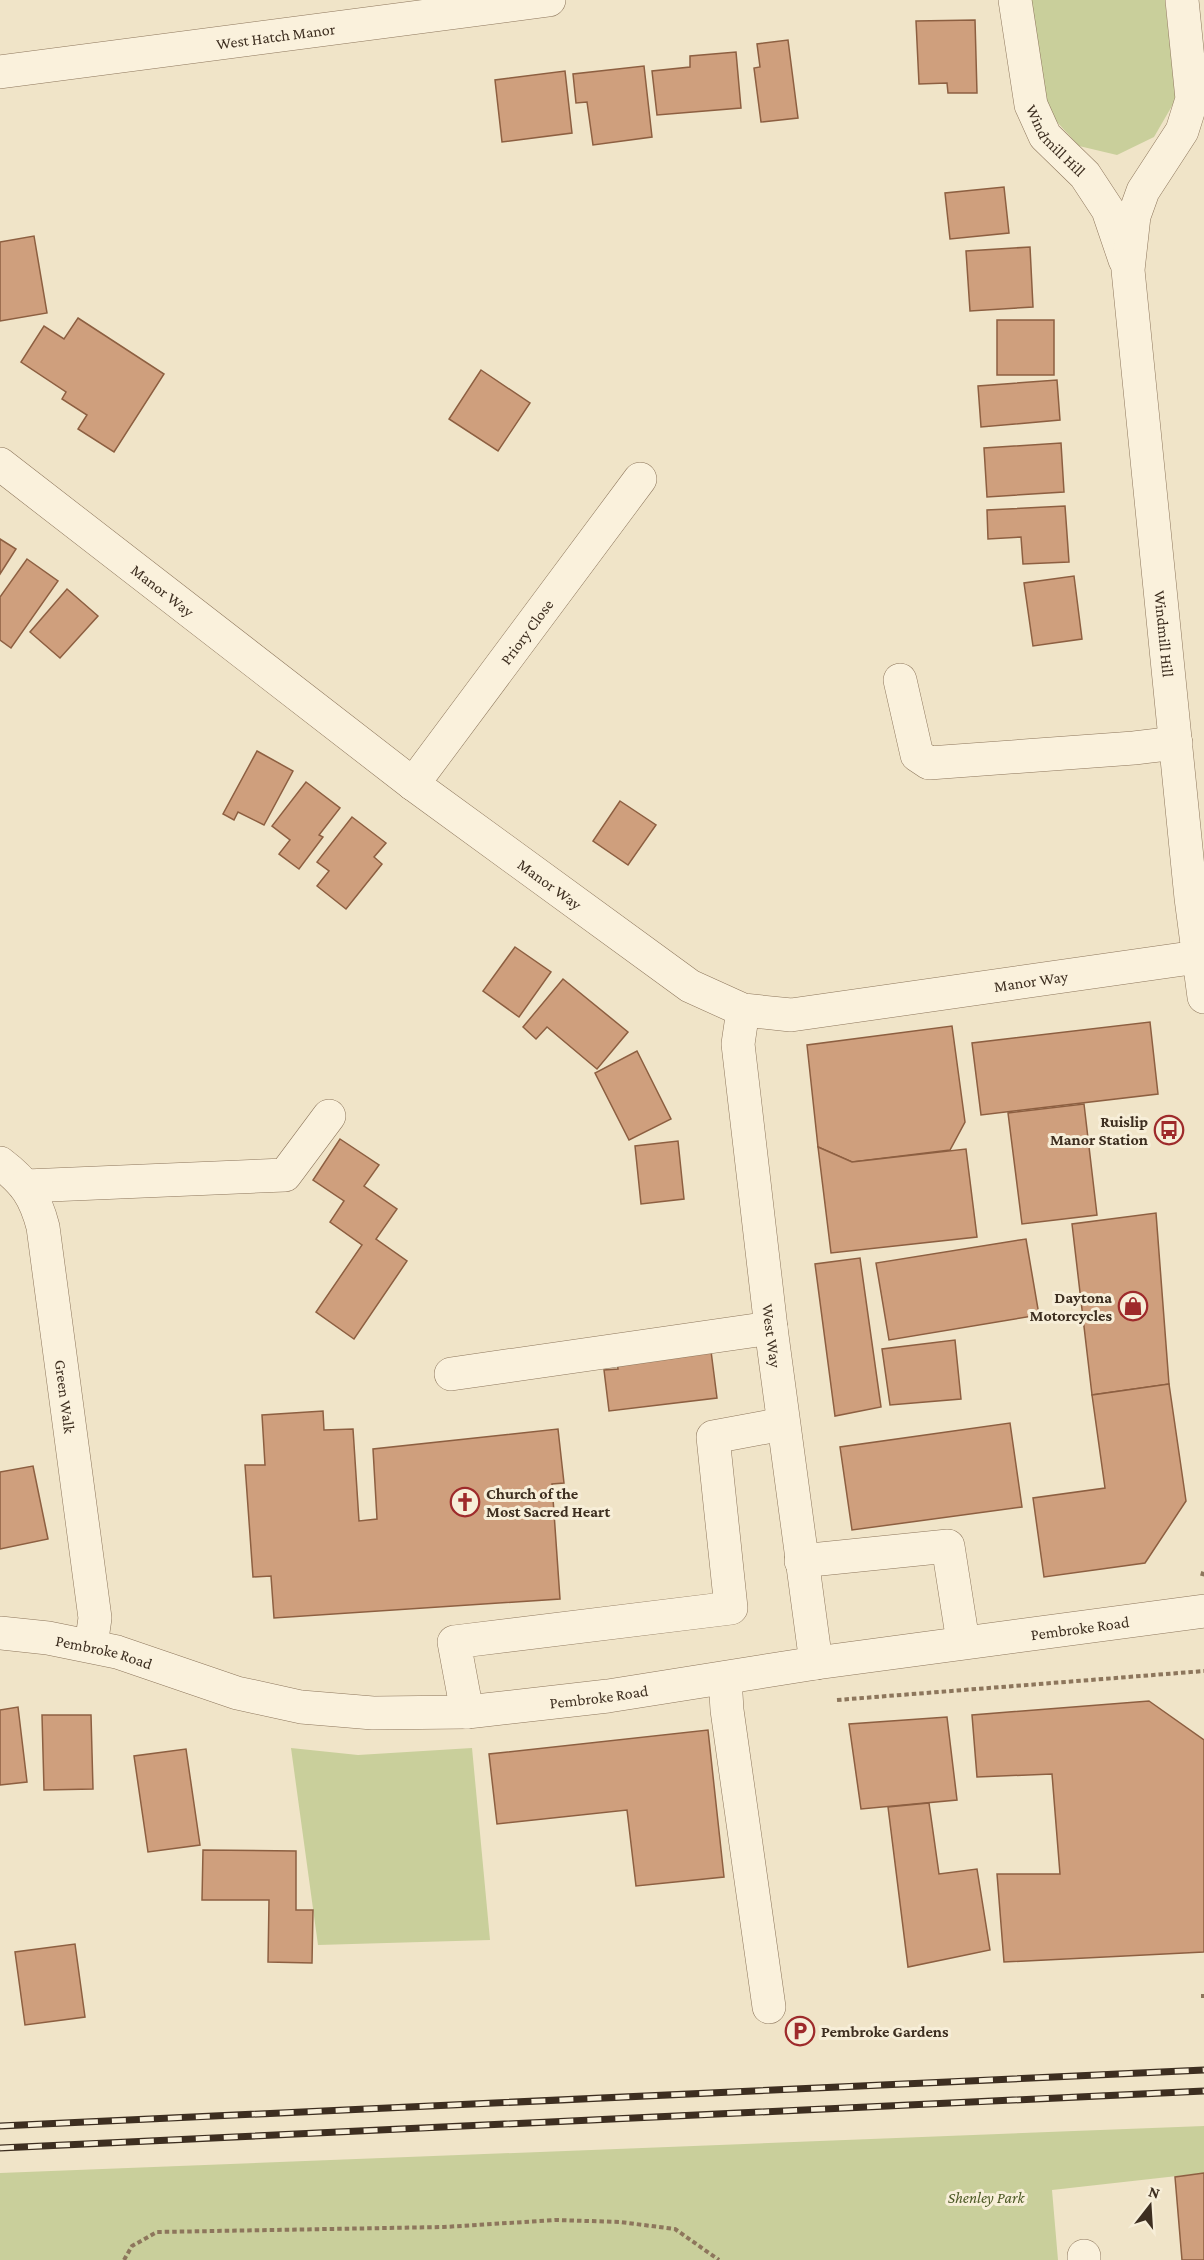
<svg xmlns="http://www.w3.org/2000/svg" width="1204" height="2260" font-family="'Crimson Pro',serif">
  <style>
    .green { fill: #c9cf9b }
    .building { fill: #cf9f7d; stroke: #8d5f41; stroke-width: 1.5 }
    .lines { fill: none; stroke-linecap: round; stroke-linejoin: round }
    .minor-casing { stroke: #8d765c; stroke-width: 34 }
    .path { stroke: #8d765c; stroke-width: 4; stroke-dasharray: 4.5 3; stroke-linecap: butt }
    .minor { stroke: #faf1dc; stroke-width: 33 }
    .rail-casing { stroke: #3d2e20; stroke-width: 7 }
    .rail { stroke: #f7eed8; stroke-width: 4.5; stroke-dasharray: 14; stroke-linecap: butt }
    .labels { text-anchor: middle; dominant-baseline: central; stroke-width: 6; stroke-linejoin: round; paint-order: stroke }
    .street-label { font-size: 16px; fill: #3d2e20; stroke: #f7eed8 }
    .poi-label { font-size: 16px; font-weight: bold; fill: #3d2e20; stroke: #f7eed8; text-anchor: end }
    .park-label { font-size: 16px; font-style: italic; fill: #4d5a26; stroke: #f7eed8 }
  </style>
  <rect width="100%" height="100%" fill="#f0e4c8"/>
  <!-- green -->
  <g class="green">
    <path d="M1031 0H1165L1176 99 1154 137 1117 155 1079 146 1045 109Z"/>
    <path d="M291 1748 358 1755 472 1748 490 1940 318 1945Z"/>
    <path d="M1204 2126V2173L1052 2190 1058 2260H0V2173Z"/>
  </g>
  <!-- building -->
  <g class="building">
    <path d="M975 20 977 93H948L947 83 919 84 916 21Z"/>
    <path d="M788 40 798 118 761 122 754 68 760 67 757 44Z"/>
    <path d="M736 52 741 108 657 115 652 71 690 67V56Z"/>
    <path d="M644 66 652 137 593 145 587 102 576 103 573 74Z"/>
    <path d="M565 71 572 133 502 142 495 80Z"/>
    <path d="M1004 187 1009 233 950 239 945 193Z"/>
    <path d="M34 236 47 313 0 321V242Z"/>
    <path d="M1030 247 1033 307 970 311 966 251Z"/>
    <path d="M78 318 164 374 114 452 78 429 87 415 62 399 66 392 21 362 44 326 64 339Z"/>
    <rect x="997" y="320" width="57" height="55"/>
    <path d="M481 370 530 403 498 451 449 419Z"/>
    <path d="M1057 380 1060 420 981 427 978 386Z"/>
    <path d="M1061 443 1064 492 987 497 984 448Z"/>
    <path d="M1065 506 1069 562 1023 564 1021 537 988 539 987 510Z"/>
    <path d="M0 539 16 549 0 574Z"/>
    <path d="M27 559 58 581 11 648 0 640V597Z"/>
    <path d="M1074 576 1082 639 1033 646 1024 583Z"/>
    <path d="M67 589 98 616 60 658 30 632Z"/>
    <path d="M257 751 293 771 264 825 238 812 234 820 223 814Z"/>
    <path d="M306 782 340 808 319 835 323 837 299 869 279 854 290 840 272 826Z"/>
    <path d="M620 801 656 825 628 865 593 841Z"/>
    <path d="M352 817 386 843 374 857 382 864 346 909 317 886 329 871 317 862Z"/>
    <path d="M515 947 551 972 519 1017 483 991Z"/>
    <path d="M563 979 628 1032 597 1069 547 1027 536 1039 523 1027Z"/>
    <path d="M1150 1022 1158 1094 981 1115 972 1043Z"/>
    <path d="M952 1026 965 1122 950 1150 852 1162 818 1147 807 1045Z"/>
    <path d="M637 1051 671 1119 629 1140 595 1073Z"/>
    <path d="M1084 1104 1097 1215 1022 1224 1008 1113Z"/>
    <path d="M340 1139 379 1165 364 1186 397 1209 376 1239 407 1261 354 1339 316 1312 362 1245 330 1222 344 1201 313 1180Z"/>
    <path d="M678 1141 684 1199 641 1204 635 1146Z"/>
    <path d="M818 1147 852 1162 966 1149 977 1237 831 1253Z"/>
    <path d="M1156 1213 1169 1384 1092 1395 1072 1224Z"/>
    <path d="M1026 1239 1039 1315 889 1340 876 1263Z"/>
    <path d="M860 1258 881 1407 835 1416 815 1264Z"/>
    <path d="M955 1340 961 1399 890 1405 882 1349Z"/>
    <path d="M711 1351 717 1398 609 1411 604 1370 618 1369 616 1352Z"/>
    <path d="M1169 1384 1186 1501 1145 1563 1044 1577 1033 1498 1105 1488 1092 1395Z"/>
    <path d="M323 1411 324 1430 353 1429 359 1521 377 1519 373 1449 558 1429 564 1483 552 1484 560 1599 274 1618 271 1576 253 1577 245 1465H265L262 1415Z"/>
    <path d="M1010 1423 1022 1507 852 1530 840 1447Z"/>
    <path d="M33 1466 48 1539 0 1549V1472Z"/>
    <path d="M1149 1701 1204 1740V1952L1004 1962 997 1874H1060L1052 1774 977 1777 972 1715Z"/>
    <path d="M18 1707 27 1782 0 1785V1710Z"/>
    <path d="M42 1715H91L93 1789 44 1790Z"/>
    <path d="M947 1717 957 1800 861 1809 849 1724Z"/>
    <path d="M708 1730 724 1877 636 1886 627 1810 497 1824 489 1754Z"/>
    <path d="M186 1749 200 1845 148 1852 134 1756Z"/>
    <path d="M929 1803 939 1874 977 1869 990 1950 908 1967 888 1807Z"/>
    <path d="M203 1850 296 1851V1910H313L312 1963 268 1962 269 1900H202Z"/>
    <path d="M75 1944 85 2017 25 2025 15 1952Z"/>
    <path d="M1204 2173V2260H1182L1175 2177Z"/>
  </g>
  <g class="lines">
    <!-- minor casing -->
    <g class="minor-casing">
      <g id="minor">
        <path id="s1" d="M1015 0 1031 105 1045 136 1085 175 1108 210 1125 260"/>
        <path id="s2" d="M1182 0 1192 99 1182 131 1143 191 1134 216 1128 270 1191 898 1204 997"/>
        <path id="s3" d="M0 72 549 0"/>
        <path id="s4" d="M0 464 413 784 690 986 743 1010 791 1015 1204 956"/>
        <path d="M900 680 917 755 929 763 1134 748 1176 743"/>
        <path id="s5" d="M413 784 640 479"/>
        <path id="s6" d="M743 1010 738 1044 771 1328 816 1663"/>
        <path id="s7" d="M0 1163C25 1182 35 1196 43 1227L95 1618 91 1646"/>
        <path d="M26 1186 285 1175 329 1116"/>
        <path d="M451 1374 771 1328"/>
        <path d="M801 1561 948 1546 963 1642"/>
        <path id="s8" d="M0 1633 48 1638 117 1652 237 1693 301 1707 373 1713 467 1712 608 1696 816 1663 1204 1611"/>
        <path d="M725 1678 727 1710 769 2007"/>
        <path d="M467 1712 454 1642 731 1608 713 1437 783 1424"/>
        <path d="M1084 2256V2260"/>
      </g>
    </g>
    <!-- path -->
    <g class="path">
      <path d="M1202 1576 1204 1569"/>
      <path d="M837 1700 1204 1671"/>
      <path d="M1201 1996H1204"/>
      <path d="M124 2260 132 2246 157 2232 444 2227 556 2220 620 2222 675 2229 719 2260"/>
    </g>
    <!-- minor -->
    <use href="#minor" class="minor"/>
    <!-- rail casing -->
    <g class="rail-casing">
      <g id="rail">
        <path d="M0 2126 1204 2070"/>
        <path d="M0 2148 1204 2091"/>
      </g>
    </g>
    <!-- rail -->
    <use href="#rail" class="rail"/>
  </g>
  <!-- icons -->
  <defs>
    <g id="bus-ring" transform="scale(1.5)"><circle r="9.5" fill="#f7eed8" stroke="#9e2a2b" stroke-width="1.5"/><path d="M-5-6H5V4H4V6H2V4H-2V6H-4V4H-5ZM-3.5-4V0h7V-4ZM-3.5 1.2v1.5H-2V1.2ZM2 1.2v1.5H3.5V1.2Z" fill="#9e2a2b"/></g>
    <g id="shop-ring" transform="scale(1.5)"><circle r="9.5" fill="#f7eed8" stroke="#9e2a2b" stroke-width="1.5"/><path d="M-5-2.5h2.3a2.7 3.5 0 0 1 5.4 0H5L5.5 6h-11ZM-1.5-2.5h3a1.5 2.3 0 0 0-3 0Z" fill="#9e2a2b"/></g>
    <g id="church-ring" transform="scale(1.5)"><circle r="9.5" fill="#f7eed8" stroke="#9e2a2b" stroke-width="1.5"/><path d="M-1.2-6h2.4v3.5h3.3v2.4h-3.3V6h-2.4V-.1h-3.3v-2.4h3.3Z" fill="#9e2a2b"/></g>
    <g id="parking-ring" transform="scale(1.5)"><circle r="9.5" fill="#f7eed8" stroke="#9e2a2b" stroke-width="1.5"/><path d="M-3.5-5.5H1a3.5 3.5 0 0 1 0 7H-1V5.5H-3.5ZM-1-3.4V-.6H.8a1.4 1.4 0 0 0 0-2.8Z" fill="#9e2a2b"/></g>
  </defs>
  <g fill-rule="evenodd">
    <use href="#bus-ring" x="1169" y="1130"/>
    <use href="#shop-ring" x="1133" y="1306"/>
    <use href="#church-ring" x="465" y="1502"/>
    <use href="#parking-ring" x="800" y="2031"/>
  </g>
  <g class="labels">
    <!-- street labels -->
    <g class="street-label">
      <text stroke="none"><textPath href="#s3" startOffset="278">West Hatch Manor</textPath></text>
      <text stroke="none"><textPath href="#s1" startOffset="150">Windmill Hill</textPath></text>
      <text stroke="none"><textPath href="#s4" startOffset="206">Manor Way</textPath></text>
      <text stroke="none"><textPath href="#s5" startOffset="190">Priory Close</textPath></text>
      <text stroke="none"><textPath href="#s2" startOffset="651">Windmill Hill</textPath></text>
      <text stroke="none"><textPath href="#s4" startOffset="692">Manor Way</textPath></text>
      <text stroke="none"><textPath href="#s4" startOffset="1214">Manor Way</textPath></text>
      <text stroke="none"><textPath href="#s6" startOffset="328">West Way</textPath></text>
      <text stroke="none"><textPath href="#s7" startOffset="250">Green Walk</textPath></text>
      <text stroke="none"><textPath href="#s8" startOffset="1096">Pembroke Road</textPath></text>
      <text stroke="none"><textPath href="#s8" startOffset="106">Pembroke Road</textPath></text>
      <text stroke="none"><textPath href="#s8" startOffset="610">Pembroke Road</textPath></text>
    </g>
    <!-- poi labels -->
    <g class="poi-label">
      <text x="1148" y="1121">Ruislip<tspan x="1148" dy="18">Manor Station</tspan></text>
      <text x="1112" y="1297">Daytona<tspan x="1112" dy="18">Motorcycles</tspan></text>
      <text x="486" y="1493" text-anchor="start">Church of the<tspan x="486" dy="18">Most Sacred Heart</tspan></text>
      <text x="821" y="2031" text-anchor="start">Pembroke Gardens</text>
    </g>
    <!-- park labels -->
    <g class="park-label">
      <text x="986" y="2197">Shenley Park</text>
    </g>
  </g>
  <!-- north arrow -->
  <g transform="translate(1150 2206) rotate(17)" stroke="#f7eed8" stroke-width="4.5" paint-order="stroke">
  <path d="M0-4.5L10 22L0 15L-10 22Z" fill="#3d2e20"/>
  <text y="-9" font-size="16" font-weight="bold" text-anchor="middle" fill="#3d2e20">N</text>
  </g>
</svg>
